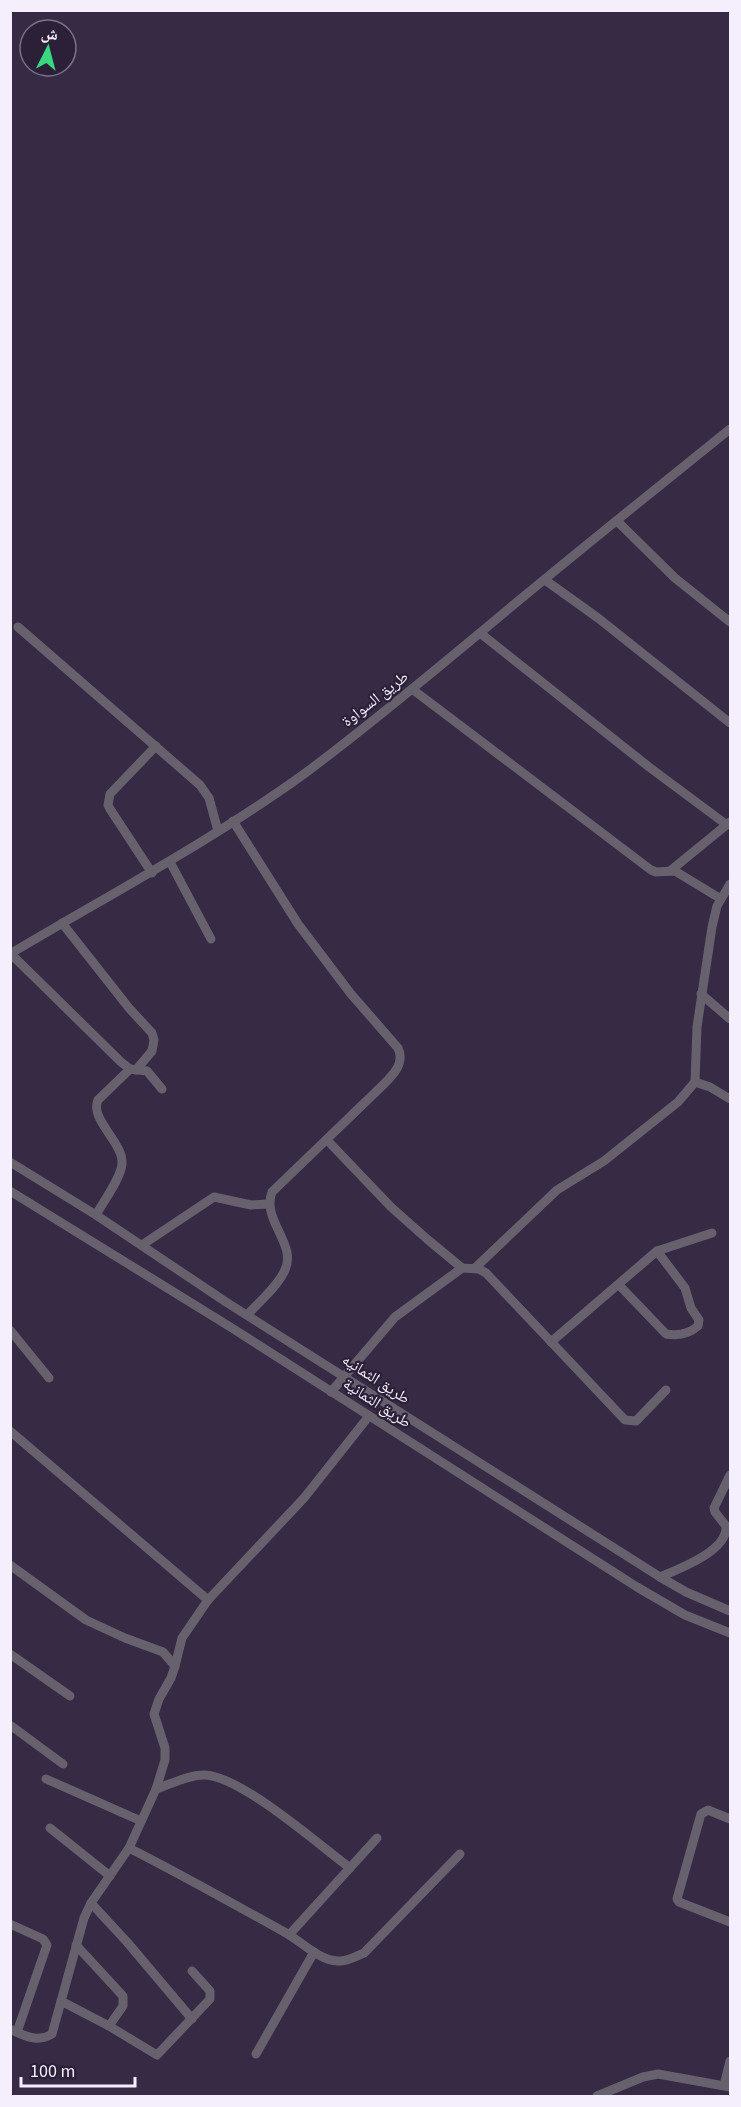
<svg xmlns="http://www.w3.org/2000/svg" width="741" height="2107" font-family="'Source Sans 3','Noto Naskh Arabic',sans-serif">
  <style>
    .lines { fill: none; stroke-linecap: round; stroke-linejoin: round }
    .minor { stroke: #67616e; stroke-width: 9 }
    .labels { text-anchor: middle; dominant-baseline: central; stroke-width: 4.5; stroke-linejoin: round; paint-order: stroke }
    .street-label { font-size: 16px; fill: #f5effd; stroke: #2c2039 }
  </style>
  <rect width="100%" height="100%" fill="#362a44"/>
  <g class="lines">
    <!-- minor -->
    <g class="minor">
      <path d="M617 521 675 578 730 622"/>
      <path d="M545 580 598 618 730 723"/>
      <path d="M18 627 200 785 209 798 218 831"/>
      <path d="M480 633 649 767 727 825"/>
      <path d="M412 689 651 870 656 872 675 871 721 899"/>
      <path d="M233 821 298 924 351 994 398 1048C405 1063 394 1074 383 1085L272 1192C261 1221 299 1245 284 1272 276 1288 259 1302 247 1315"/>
      <path d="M170 862 211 939"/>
      <path d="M670 871 730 822"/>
      <path d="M152 873 110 809 108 805 110 794 156 746"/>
      <path d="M62 923 129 1008 152 1033 154 1040 152 1051 136 1070"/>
      <path d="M10 954C109 895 211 841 304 774 365 729 423 680 481 632 563 563 647 496 730 429"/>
      <path d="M11 954 121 1062 130 1069 147 1071 162 1089"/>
      <path d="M701 994 730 1019"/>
      <path d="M695 1082 710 1087 730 1099"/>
      <path d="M327 1140 391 1207 427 1239 462 1268 479 1269 486 1273 625 1420 636 1421 666 1390"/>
      <path d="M10 1162 96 1215 226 1302 660 1577 686 1592 730 1611"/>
      <path d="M10 1191 232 1328 637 1587 685 1615 730 1633"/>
      <path d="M96 1215C103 1202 121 1178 122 1164 124 1143 89 1119 98 1100L130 1069"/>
      <path d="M142 1245 214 1197 251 1205 269 1204"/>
      <path d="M475 1268 557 1190 604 1161 678 1102 695 1082 697 1027 712 927 717 906 730 884"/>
      <path d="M619 1285 666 1334C678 1336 689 1334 698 1326L699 1320 691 1308 685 1288 657 1251"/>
      <path d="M10 1330 49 1378"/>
      <path d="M551 1342 657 1251 712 1233"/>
      <path d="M331 1392 395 1317 462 1268"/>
      <path d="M10 1431 208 1600"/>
      <path d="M10 1565 86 1620 125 1638 163 1652 175 1666 171 1678 159 1699 154 1714 165 1748V1760L156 1789 129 1848 91 1903 84 1918 52 2034C37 2043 25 2036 10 2029"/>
      <path d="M660 1577C679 1569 728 1551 726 1526L715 1512 714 1508 730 1475"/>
      <path d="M10 1654 70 1696"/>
      <path d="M175 1666 182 1638 208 1600 304 1498 369 1416"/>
      <path d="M10 1725 63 1764"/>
      <path d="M46 1779 141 1821"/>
      <path d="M156 1789C171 1784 188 1775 204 1775 240 1775 319 1845 350 1868"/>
      <path d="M730 1819 708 1810 701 1814 677 1899 679 1902 730 1922"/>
      <path d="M50 1828 110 1876"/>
      <path d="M129 1848C182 1875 234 1904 286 1933 302 1942 318 1960 338 1961 347 1962 356 1956 364 1953L460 1854"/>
      <path d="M91 1903 127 1942 192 2019"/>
      <path d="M10 1924 43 1939 47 1945 17 2032"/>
      <path d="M289 1935 377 1838"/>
      <path d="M76 1945 123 1996V2006L109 2026"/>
      <path d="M61 2001 109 2026 157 2055 210 1999V1991L192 1971"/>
      <path d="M256 2054 314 1952"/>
      <path d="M724 2085 730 2061"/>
      <path d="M597 2096 643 2077 658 2074 730 2087"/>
    </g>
  </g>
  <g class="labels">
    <!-- street labels -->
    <g class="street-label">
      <text transform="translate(375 699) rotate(-38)">طريق السواوة</text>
      <text transform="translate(376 1379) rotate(33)">طريق الثمانيه</text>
      <text transform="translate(377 1403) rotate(33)">طريق الثمانية</text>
    </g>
  </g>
  <!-- border -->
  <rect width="741" height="2107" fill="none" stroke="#f5effd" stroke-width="24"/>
  <!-- north arrow -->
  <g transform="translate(48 48) rotate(6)"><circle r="28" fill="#2c2039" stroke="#7c7387" stroke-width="1.5"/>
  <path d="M0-4.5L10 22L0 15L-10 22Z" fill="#37d880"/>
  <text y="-9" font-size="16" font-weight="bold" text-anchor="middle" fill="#f5effd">ش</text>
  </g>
  <!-- scale -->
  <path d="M21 2077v9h114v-9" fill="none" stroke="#f5effd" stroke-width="3"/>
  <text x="30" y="2077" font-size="18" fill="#f5effd" stroke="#2c2039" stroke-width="4.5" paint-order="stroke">100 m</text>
</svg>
